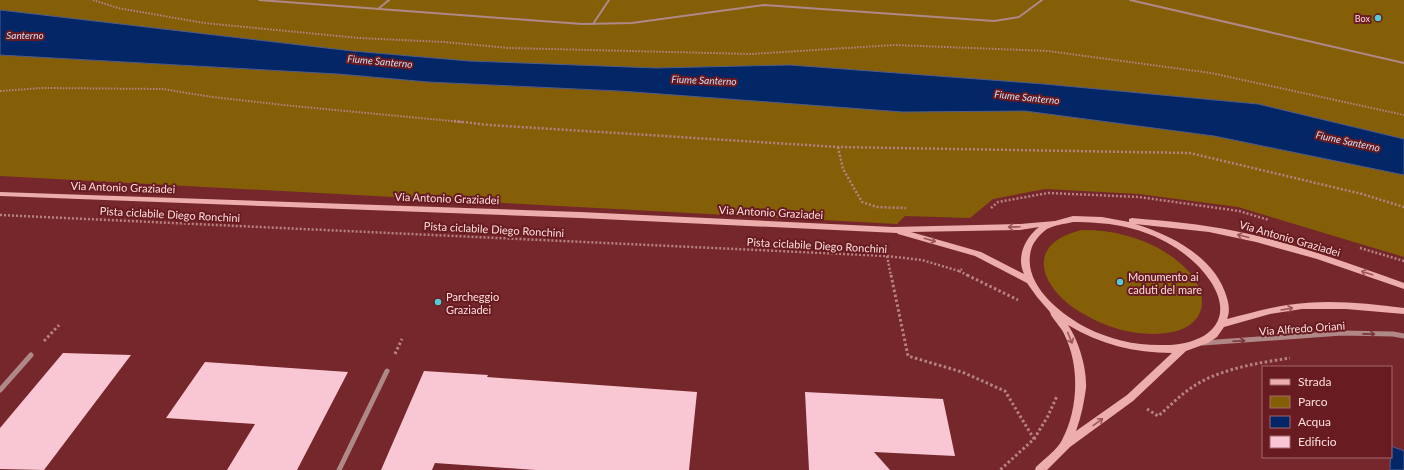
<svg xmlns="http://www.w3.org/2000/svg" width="1404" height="470" font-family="Lato,sans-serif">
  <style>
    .green { fill: #845f08 }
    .water { fill: #032666; stroke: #4e5d8a }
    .building { fill: #f9c7d4 }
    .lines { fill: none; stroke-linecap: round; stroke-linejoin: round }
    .path-far2 { stroke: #b88284; stroke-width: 2; stroke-dasharray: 1.5 1.5; stroke-linecap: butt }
    .path-far1 { stroke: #b88284; stroke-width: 2.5; stroke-dasharray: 2 2; stroke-linecap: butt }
    .path { stroke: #b88284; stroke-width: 3; stroke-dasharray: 2.5 2.5; stroke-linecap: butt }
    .lane { stroke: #b08887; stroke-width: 2 }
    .street { stroke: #b08887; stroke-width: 5 }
    .secondary { fill: #ecadab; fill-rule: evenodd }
    .oneway { stroke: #9d5558 }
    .oneway2 { stroke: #7a363a }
    .poi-dot { fill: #51ccd4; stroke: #681b21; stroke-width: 1.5 }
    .labels { text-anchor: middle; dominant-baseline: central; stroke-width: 4; stroke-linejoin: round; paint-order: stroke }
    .far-poi-label { font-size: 9px; fill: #fcdedd; stroke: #681b21; text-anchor: end }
    .far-water-label { font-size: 10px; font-style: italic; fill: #d1dff7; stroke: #681b21 }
    .street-label { font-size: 11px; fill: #fcdedd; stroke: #681b21 }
    .poi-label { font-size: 11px; fill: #fcdedd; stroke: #681b21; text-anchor: start }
  </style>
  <rect width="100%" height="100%" fill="#75272b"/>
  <!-- green -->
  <g class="green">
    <path d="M0 0H1404V139L1258 104 1044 84 790 65 656 68 469 61 352 51 10 12 0 10Z"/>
    <path d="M0 55 338 74 428 82 1025 111 1214 136 1404 175V257L1238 207 1139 194 1045 189 993 199 970 218 905 216 897 224 0 176Z"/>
    <path d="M1082 230C1113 230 1142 237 1168 254 1185 265 1203 283 1202 304 1201 318 1190 327 1177 331 1145 339 1110 330 1082 313 1041 289 1022 244 1082 230Z"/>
  </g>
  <!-- water -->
  <g class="water">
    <path d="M0 10 352 51 469 61 656 68 790 65 1044 84 1258 104 1404 139V175L1214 136 1025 111 903 112 620 91 428 82 338 74 0 55Z"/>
    <path d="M1391 446 1404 451V470H1390Z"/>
  </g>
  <!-- building -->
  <g class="building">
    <path d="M63 353 131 355 44 470 0 469V428Z"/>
    <path d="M205 362 348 372 297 470H227L255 424 166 418Z"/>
    <path d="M424 371 488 375 487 377 697 392 689 470H535L435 463 432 470H381Z"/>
    <path d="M805 392 943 399 955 456 874 452 890 470H809Z"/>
  </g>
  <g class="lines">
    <!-- path-far2 -->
    <g class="path-far2">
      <path d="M93 0 118 8 204 23 359 38 444 42 509 48 751 54 895 45 1048 51 1211 73 1404 115"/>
      <path d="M0 91 42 88 163 89 212 97 293 106 462 122"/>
    </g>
    <!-- path-far1 -->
    <g class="path-far1">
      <path d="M454 121 489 125 838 147 1190 153 1362 194 1404 207"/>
      <path d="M838 147 843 169 862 202 877 207 906 208"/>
      <path d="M991 208 998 202 1048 193 1139 197 1239 211 1269 220"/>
      <path d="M0 215 887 256 922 260 959 271 962 269"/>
      <path d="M1360 248 1404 261"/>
      <path d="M887 256 891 276"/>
      <path d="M959 271 969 276"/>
    </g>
    <!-- path -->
    <g class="path">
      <path d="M891 275 908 356 962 372 1005 391 1034 439 1000 470"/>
      <path d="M967 275 1018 300"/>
      <path d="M44 341 59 325"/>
      <path d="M395 354 402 339"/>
      <path d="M1147 409 1158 416C1169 407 1179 396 1191 388 1218 369 1258 363 1290 358"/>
      <path d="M1034 439 1048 416 1057 396"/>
    </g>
    <!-- lane -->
    <g class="lane">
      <path d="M259 0 582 24 632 23 764 5 994 21 1019 17 1042 0"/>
      <path d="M1130 0 1404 63"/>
      <path d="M378 9 389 0"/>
      <path d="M593 24 609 0"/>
    </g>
    <!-- street -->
    <g class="street">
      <path d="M1203 343 1342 333 1393 334 1404 336"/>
      <path d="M0 390 31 355"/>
      <path d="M339 470 387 371"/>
    </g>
    <!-- secondary -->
    <path class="secondary" d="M0 192 580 212 893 227 1020 224 1055 221 1073 216 1102 217 1129 222V219L1132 218C1166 221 1201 224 1235 231 1293 243 1349 263 1404 283V289L1317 259 1256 242 1209 232 1135 224C1172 235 1216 258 1227 298 1229 305 1230 312 1227 319 1247 314 1267 308 1287 305 1326 299 1365 303 1404 308V314L1346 309H1302L1270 314 1224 327 1217 337 1208 343 1186 351 1133 401 1070 447 1047 470H1035L1036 467C1043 460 1058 449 1062 440 1078 410 1080 367 1065 336 1062 328 1055 322 1051 315L1050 312 1037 297 1027 283 975 256 898 234 897 233 580 218 0 196ZM1073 222C1106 222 1137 226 1166 242 1184 252 1200 265 1211 282 1237 323 1204 345 1165 345 1138 346 1111 340 1087 328 1060 314 1022 284 1031 250 1033 242 1040 234 1047 229 1055 225 1064 224 1073 222ZM1039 227C1025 238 1016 257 1024 274L981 252 911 232 1020 230ZM1068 325C1100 344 1134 353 1172 353L1127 395 1076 431C1081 417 1084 403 1086 388 1087 369 1079 341 1068 325Z"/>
  </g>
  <!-- one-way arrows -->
  <defs><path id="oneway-shaft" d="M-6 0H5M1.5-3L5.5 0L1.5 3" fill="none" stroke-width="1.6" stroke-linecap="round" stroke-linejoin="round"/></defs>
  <g class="oneway">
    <use href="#oneway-shaft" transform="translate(1014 227) rotate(178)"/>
    <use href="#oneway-shaft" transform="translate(1243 236) rotate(-166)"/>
    <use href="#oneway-shaft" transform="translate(930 240) rotate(16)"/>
    <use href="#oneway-shaft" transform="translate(1367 273) rotate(-162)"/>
    <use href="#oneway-shaft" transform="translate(1287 309) rotate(-10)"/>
    <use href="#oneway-shaft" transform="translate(1070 338) rotate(68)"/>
    <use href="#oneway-shaft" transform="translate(1098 422) rotate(-36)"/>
  </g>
  <g class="oneway2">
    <use href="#oneway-shaft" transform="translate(1369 334) rotate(1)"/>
    <use href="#oneway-shaft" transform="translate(1239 341) rotate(-3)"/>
  </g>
  <!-- markers -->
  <g class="poi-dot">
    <circle cx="1378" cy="18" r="4"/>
    <circle cx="1120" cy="282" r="4"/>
    <circle cx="438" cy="302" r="4"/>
  </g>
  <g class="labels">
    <!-- far-poi labels -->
    <g class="far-poi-label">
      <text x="1370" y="18">Box</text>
    </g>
    <!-- far-water labels -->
    <g class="far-water-label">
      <text x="25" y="35">Santerno</text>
      <text transform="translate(380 61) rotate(5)">Fiume Santerno</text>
      <text transform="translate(704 80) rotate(2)">Fiume Santerno</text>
      <text transform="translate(1027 97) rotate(6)">Fiume Santerno</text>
      <text transform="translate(1348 141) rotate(12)">Fiume Santerno</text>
    </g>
    <!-- street labels -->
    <g class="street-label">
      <text transform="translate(123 187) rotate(2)">Via Antonio Graziadei</text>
      <text transform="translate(447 198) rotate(2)">Via Antonio Graziadei</text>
      <text transform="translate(771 212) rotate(3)">Via Antonio Graziadei</text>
      <text transform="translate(170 214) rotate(3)">Pista ciclabile Diego Ronchini</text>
      <text transform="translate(494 229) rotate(3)">Pista ciclabile Diego Ronchini</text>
      <text transform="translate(1290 238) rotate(16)">Via Antonio Graziadei</text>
      <text transform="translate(817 245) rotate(3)">Pista ciclabile Diego Ronchini</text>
      <text transform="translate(1302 328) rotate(-4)">Via Alfredo Oriani</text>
    </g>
    <!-- poi labels -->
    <g class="poi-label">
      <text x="1128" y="276">Monumento ai<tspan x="1128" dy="13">caduti del mare</tspan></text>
      <text x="446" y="296">Parcheggio<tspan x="446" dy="13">Graziadei</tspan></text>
    </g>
  </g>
  <!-- legend -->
  <rect x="1262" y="366" width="130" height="92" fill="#681b21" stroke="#a3696c"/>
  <rect x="1270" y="379" width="20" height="6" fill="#ecadab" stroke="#a3696c"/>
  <text x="1298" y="386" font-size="12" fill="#fcdedd">Strada</text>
  <rect x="1270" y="396" width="20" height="12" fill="#845f08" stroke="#a3696c"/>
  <text x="1298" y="406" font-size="12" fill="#fcdedd">Parco</text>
  <rect x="1270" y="416" width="20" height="12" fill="#032666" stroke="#a3696c"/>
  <text x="1298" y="426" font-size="12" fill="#fcdedd">Acqua</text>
  <rect x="1270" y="436" width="20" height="12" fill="#f9c7d4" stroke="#a3696c"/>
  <text x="1298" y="446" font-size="12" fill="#fcdedd">Edificio</text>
</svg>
